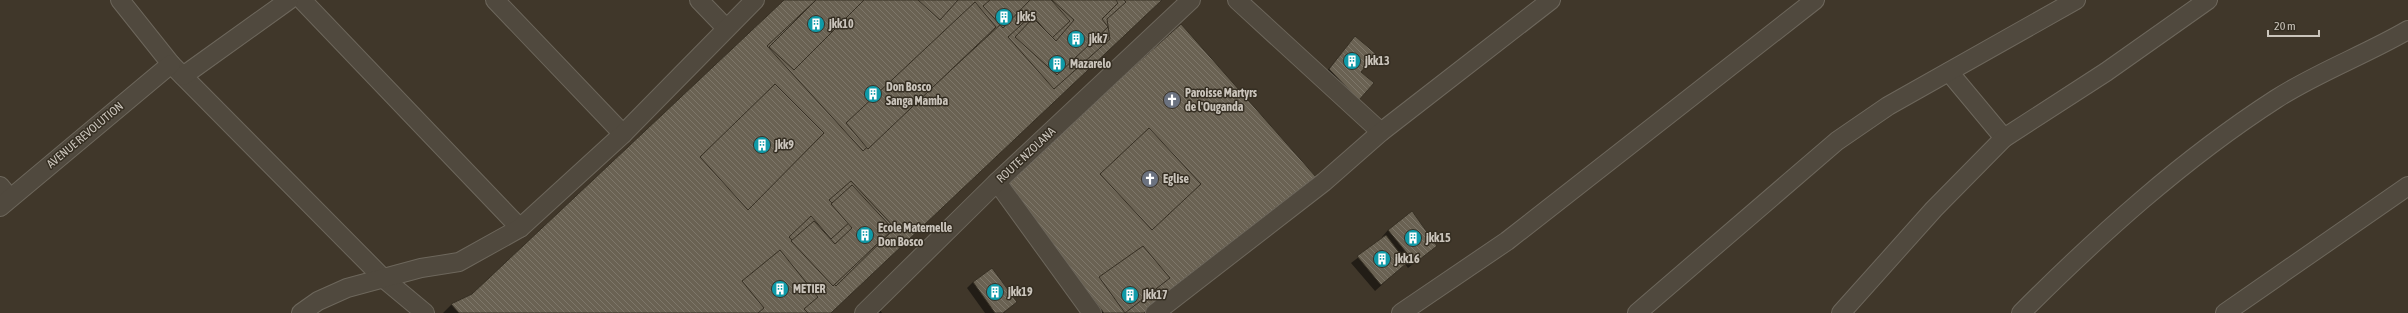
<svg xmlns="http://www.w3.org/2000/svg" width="2408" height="313" font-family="'Asap Condensed',sans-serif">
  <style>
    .shadow { fill: #0007 }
    .building { fill: url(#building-back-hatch); stroke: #373024 }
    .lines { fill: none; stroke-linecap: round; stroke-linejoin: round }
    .minor-casing { stroke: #6d675c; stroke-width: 20 }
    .minor { stroke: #50493e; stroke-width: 18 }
    .labels { text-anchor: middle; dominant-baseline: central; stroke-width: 3; stroke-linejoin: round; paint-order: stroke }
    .poi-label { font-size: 12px; font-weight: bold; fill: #cac4bb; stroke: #352e22; text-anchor: start }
    .street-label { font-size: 12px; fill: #cac4bb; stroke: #352e22 }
  </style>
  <defs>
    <pattern id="building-back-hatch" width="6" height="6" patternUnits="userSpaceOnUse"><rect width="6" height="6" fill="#6a6253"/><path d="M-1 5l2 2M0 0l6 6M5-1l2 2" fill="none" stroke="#7e776a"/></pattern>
  </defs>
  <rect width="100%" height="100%" fill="#40372a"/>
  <!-- shadow -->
  <g class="shadow">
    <path d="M786 0H1161L949 199 831 313H443L451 305 472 295Z"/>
    <path d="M1355 37 1360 72 1359 99 1321 78Z"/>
    <path d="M1304 188 1146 313H1086L994 194Z"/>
    <path d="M1411 213 1436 246 1408 268 1405 264 1375 291 1351 263 1384 238 1382 237 1388 230Z"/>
    <path d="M973 282 1016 302 1004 313H985L967 288Z"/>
    <path d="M880 310 882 313H876Z"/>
  </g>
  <!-- building -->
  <g class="building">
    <path d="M784 0H1162L831 313H459L451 304 472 294Z"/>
    <path d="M816 0H1027L863 151 767 46Z"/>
    <path d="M816 0H864L794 70 769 47Z"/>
    <path d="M918 0H958L940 20Z"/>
    <path d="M990 0H1030L1003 28 983 6Z"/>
    <path d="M1051 0H1124L1126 2 1107 19 1110 39 1054 89 1008 37 1032 15 1052 38 1070 21Z"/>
    <path d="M1052 0H1116L1118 3 1102 19 1108 27 1057 75 1015 37 1033 18 1056 41 1074 20Z"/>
    <path d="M975 2 996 27 868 149 846 123Z"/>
    <path d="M1181 24 1316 177 1144 313H1104L1004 183Z"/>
    <path d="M1355 36 1376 54 1361 72 1374 83 1359 100 1329 69Z"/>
    <path d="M775 84 824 133 748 210 700 157Z"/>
    <path d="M1149 128 1201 184 1152 230 1100 174Z"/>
    <path d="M851 181 895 228 836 286 789 237 811 216 831 239 851 221 829 200Z"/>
    <path d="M852 185 893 229 833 286 791 241 814 221 835 244 852 228 831 204Z"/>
    <path d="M1412 211 1437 246 1415 263 1388 230Z"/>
    <path d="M1386 235 1407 263 1381 285 1357 256Z"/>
    <path d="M1143 246 1170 278 1125 313 1099 277Z"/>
    <path d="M780 250 818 297 804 309 808 313H758L764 308 742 281Z"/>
    <path d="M992 268 1017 302 1003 313H995L973 282Z"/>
  </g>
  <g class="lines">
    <!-- minor casing -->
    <g class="minor-casing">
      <g id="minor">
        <path d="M120 0 171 64 383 278 425 313"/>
        <path d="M302 0 520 228"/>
        <path d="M495 0 623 134"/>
        <path d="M699 0 726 28"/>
        <path d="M1237 0 1381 132"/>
        <path d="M1949 72 2004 138"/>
        <path d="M183 76 289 0"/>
        <path d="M997 182 1092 313"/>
        <path d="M0 186 10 198"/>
        <path d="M0 207 171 64"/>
        <path d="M301 313 318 301 347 288 421 268 459 262 520 228 623 134 755 0"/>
        <path d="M864 313 997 182 1191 0"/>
        <path d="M1155 313 1324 182 1381 132 1551 0"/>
        <path d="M1401 313 1507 241 1815 0"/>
        <path d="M1637 313 1837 141 1888 106 2076 0"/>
        <path d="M1841 313 1934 209 2004 138 2106 72 2208 0"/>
        <path d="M2021 313C2099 235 2183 159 2276 99 2318 72 2365 55 2408 30"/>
        <path d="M2225 313 2408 186"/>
      </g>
    </g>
    <!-- minor -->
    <use href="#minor" class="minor"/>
  </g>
  <!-- icons -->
  <defs>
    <g id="building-disc" transform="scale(0.9)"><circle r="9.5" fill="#0f9aa8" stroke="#352e22"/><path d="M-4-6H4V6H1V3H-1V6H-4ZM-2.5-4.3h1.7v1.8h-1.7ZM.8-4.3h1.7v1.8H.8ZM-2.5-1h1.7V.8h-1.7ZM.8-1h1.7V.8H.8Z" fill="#fff"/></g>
    <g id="church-disc" transform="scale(0.9)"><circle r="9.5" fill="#6b7280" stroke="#352e22"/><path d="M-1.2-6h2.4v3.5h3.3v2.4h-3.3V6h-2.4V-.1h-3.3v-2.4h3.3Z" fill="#fff"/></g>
  </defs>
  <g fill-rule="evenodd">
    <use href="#building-disc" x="1004" y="17"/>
    <use href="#building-disc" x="816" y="24"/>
    <use href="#building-disc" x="1076" y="39"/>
    <use href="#building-disc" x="1352" y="61"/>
    <use href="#building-disc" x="1057" y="64"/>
    <use href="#building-disc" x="873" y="94"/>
    <use href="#church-disc" x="1172" y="100"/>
    <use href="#building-disc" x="762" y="145"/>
    <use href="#church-disc" x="1150" y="179"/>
    <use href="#building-disc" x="865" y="235"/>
    <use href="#building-disc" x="1413" y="238"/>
    <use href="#building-disc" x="1382" y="259"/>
    <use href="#building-disc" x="780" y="289"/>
    <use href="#building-disc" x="995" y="292"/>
    <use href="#building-disc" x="1130" y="295"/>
  </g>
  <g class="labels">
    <!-- poi labels -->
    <g class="poi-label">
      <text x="1017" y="17">jkk5</text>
      <text x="829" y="24">jkk10</text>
      <text x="1089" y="39">jkk7</text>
      <text x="1365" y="61">jkk13</text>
      <text x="1070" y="64">Mazarelo</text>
      <text x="886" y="87">Don Bosco<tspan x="886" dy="14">Sanga Mamba</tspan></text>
      <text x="1185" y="93">Paroisse Martyrs<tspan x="1185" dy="14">de l'Ouganda</tspan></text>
      <text x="775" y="145">jkk9</text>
      <text x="1163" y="179">Eglise</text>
      <text x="878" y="228">Ecole Maternelle<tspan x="878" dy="14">Don Bosco</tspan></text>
      <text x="1426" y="238">jkk15</text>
      <text x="1395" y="259">jkk16</text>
      <text x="793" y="289">METIER</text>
      <text x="1008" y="292">jkk19</text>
      <text x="1143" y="295">jkk17</text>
    </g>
    <!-- street labels -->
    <g class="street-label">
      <text transform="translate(85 135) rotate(-40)">AVENUE REVOLUTION</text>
      <text transform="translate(1026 155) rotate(-43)">ROUTE NZOLANA</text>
    </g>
  </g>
  <!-- scale -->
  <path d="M2268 30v6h51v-6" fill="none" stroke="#cac4bb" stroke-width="2"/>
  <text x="2274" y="30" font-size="12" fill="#cac4bb" stroke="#352e22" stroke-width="3" paint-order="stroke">20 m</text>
</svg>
